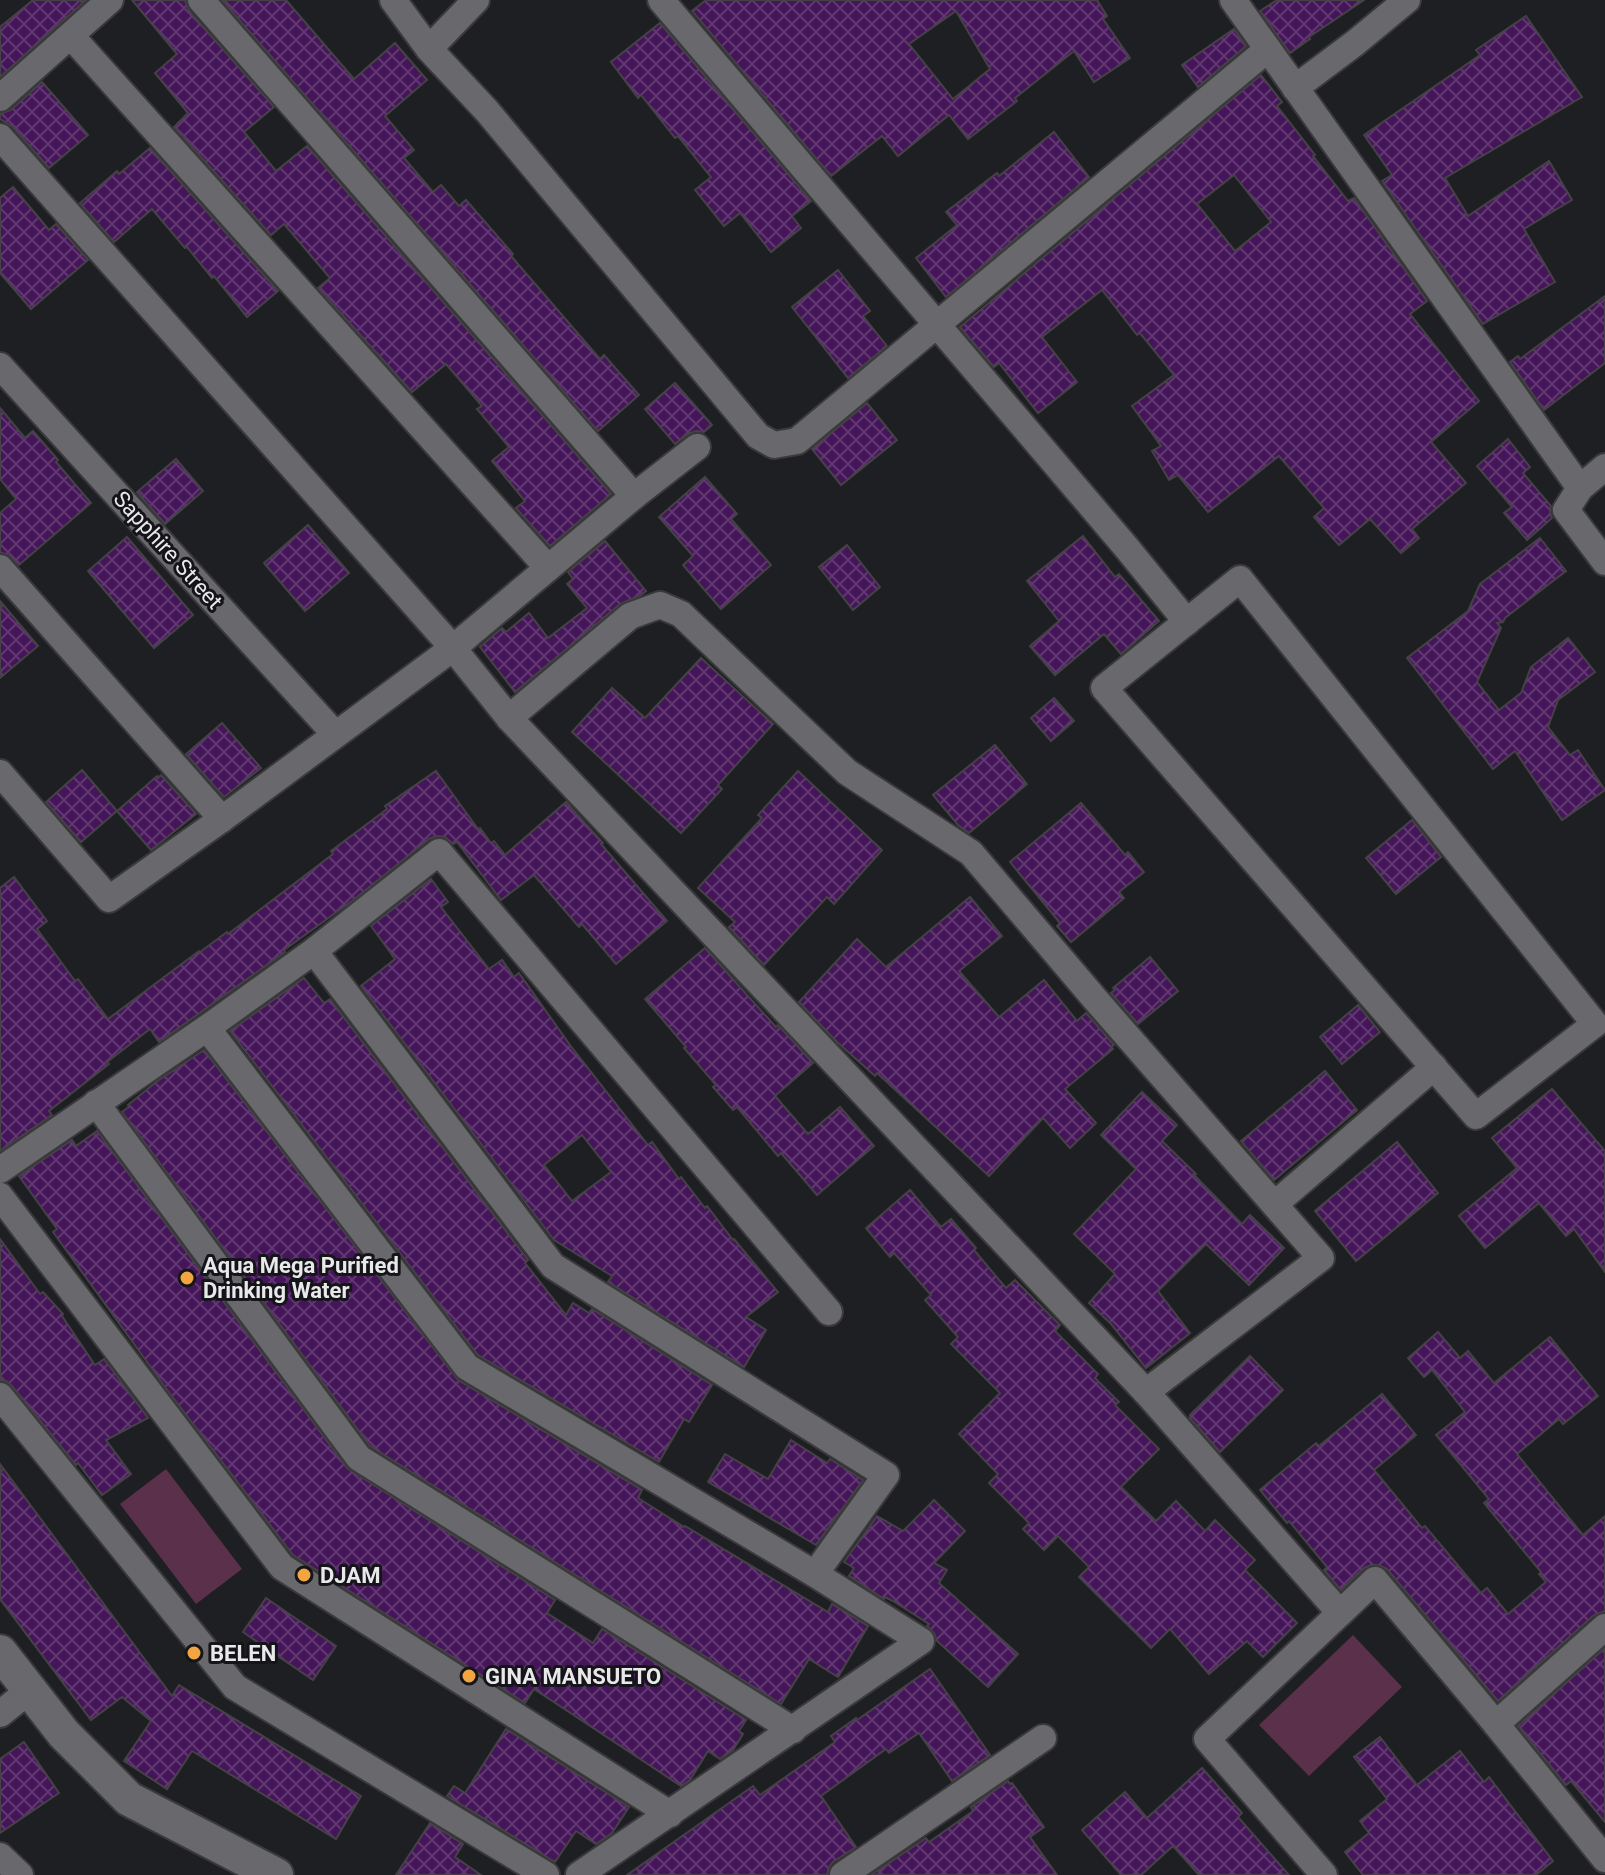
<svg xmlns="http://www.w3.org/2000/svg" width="1605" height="1875" font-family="Roboto,sans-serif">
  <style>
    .garden { fill: #5a304a }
    .building { fill: url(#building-cross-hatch); stroke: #454246; stroke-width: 2; fill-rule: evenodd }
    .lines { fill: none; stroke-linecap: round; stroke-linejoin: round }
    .minor-casing { stroke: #3a3a3c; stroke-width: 30 }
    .tertiary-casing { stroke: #3a3a3c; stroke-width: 38 }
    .minor { stroke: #69696d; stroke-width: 26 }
    .tertiary { stroke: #69696d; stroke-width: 34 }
    .poi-dot { fill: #f2a541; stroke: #151519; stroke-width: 3 }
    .labels { text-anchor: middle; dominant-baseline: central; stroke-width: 6; stroke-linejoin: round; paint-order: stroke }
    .street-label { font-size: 22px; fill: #e9e9eb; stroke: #151519 }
    .poi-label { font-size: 22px; font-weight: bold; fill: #e9e9eb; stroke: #151519; text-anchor: start }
  </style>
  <defs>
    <pattern id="building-cross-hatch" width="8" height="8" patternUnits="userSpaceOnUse" patternTransform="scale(2)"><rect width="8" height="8" fill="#451559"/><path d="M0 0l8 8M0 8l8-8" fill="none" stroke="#603771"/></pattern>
  </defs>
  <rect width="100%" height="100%" fill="#1e1f22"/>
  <!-- garden -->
  <g class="garden">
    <path d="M166 1469 242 1569 196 1604 120 1504Z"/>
    <path d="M1353 1635 1402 1687 1309 1776 1259 1725Z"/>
  </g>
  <!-- building -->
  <g class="building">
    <path d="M33 0H86L0 77V27Z"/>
    <path d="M132 0H185L189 11 274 107 244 132 276 171 307 146 611 494 550 546 516 508 525 501 492 461 509 447 477 409 482 406 446 364 412 392 318 288 330 278 284 224 271 235 174 127 188 113 155 73 177 54Z"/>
    <path d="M222 0H286L354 79 395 43 427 80 385 116 414 150 404 158 433 192 441 185 459 206 466 200 513 254 511 256 600 359 604 355 639 395 598 431Z"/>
    <path d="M706 0H1097L1107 16 1103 19 1130 58 1094 82 1074 51 1015 98 1017 101 968 139 949 115 898 156 882 136 831 176 692 11ZM956 11 990 69 953 99 909 44Z"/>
    <path d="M1277 0H1364L1309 37 1310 39 1290 53 1260 11Z"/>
    <path d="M1526 16 1582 97 1445 178 1468 216 1549 161 1572 200 1524 229 1555 282 1483 324 1382 181 1392 175 1364 135 1480 55 1476 50Z"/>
    <path d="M660 23 811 201 792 216 801 228 771 252 740 213 724 226 695 190 711 177 678 136 675 138 641 95 638 98 611 62Z"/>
    <path d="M1234 29 1246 46 1198 87 1182 65Z"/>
    <path d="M1261 75 1282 102 1277 106 1315 155 1313 156 1348 201 1354 198 1427 301 1410 314 1479 401 1431 442 1466 483 1412 529 1419 538 1401 553 1370 519 1339 545 1314 517 1324 508 1279 456 1208 512 1178 475 1169 480 1152 451 1161 446 1132 406 1174 375 1140 333 1137 335 1102 290 1042 337 1077 382 1038 413 999 363 994 367 960 327ZM1234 175 1271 222 1235 251 1197 204Z"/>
    <path d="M42 82 88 135 49 168 12 126 0 119V114L11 110Z"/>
    <path d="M1054 132 1089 177 946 297 916 258 957 225 946 212 997 173 999 176Z"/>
    <path d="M150 148 278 291 247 317 214 276 212 278 187 247 185 248 152 209 114 242 80 203 117 171 119 174Z"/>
    <path d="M13 187 49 230 56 224 88 260 31 309 0 273V198Z"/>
    <path d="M838 270 870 311 863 316 887 346 848 378 792 307Z"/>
    <path d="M1605 296V363L1544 410 1510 362 1518 356 1520 359Z"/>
    <path d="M675 383 712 425 704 432 696 431 688 434 675 444 645 409Z"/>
    <path d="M867 403 897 440 841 485 812 449Z"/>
    <path d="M0 408 25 438 33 431 58 460 56 462 91 503 19 565 11 557 0 552V513L16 499 0 479Z"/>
    <path d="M1508 439 1530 467 1523 473 1551 506 1550 512 1552 518 1527 540 1504 513 1512 507 1477 466Z"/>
    <path d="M176 459 203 491 165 524 137 492Z"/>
    <path d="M705 477 737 514 731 519 771 565 721 609 683 565 693 556 659 517Z"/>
    <path d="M308 525 349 573 305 611 264 563Z"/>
    <path d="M1083 536 1115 577 1119 574 1159 621 1121 654 1104 634 1055 675 1030 646 1059 621 1027 581Z"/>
    <path d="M127 537 193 615 154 648 88 571Z"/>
    <path d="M1540 538 1566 571 1505 618 1503 622 1497 623 1501 628 1477 682 1499 710 1521 693 1531 667 1568 638 1595 672 1558 700 1548 727 1570 755 1578 750 1605 790 1562 820 1515 751 1493 769 1407 658 1468 611 1480 584Z"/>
    <path d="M605 541 646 591 641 595 620 604 515 692 480 647 502 628 506 632 529 613 548 638 587 608 567 584 573 579 568 572Z"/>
    <path d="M847 545 880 587 853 610 819 567Z"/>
    <path d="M0 601 38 646 0 678Z"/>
    <path d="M701 658 773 724 718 785 722 789 681 833 572 732 612 688 645 718Z"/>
    <path d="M1054 698 1074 721 1051 741 1031 718Z"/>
    <path d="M222 723 261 768 224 797 186 754Z"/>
    <path d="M995 745 1027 784 969 833 958 825 933 795Z"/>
    <path d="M82 770 117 811 81 842 46 802Z"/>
    <path d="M436 771 478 829 480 828 491 843 494 841 505 855 566 802 603 843 601 844 667 921 616 964 582 924 579 927 534 875 501 900 457 842 453 844 445 837 436 836 429 839 352 901 284 950 285 952 159 1042 150 1029 107 1062 109 1064 49 1111 52 1115 0 1151V888L14 877 47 921 37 929 75 981 78 979 108 1019 199 951 200 952 227 932 228 934 333 854 331 851 387 809 385 806Z"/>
    <path d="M798 771 882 850 834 904 827 897 764 965 729 927 735 922 698 888 762 818 758 815Z"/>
    <path d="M161 775 196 814 151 850 117 811 157 776 158 778Z"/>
    <path d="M1081 803 1125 855 1128 852 1144 872 1119 892 1124 898 1071 942 1057 926 1060 923 1010 862Z"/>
    <path d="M1412 820 1441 857 1396 894 1366 858Z"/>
    <path d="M431 879 448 902 441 907 489 969 502 960 514 977 519 973 570 1045 648 1145 652 1142 679 1179 681 1177 705 1208 707 1206 733 1240 734 1239 778 1292 746 1317 766 1330 744 1367 608 1282 612 1276 554 1240 361 986 395 959 371 926ZM582 1135 611 1172 572 1201 544 1165Z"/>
    <path d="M970 897 1002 936 959 971 999 1017 1044 980 1077 1021 1086 1013 1114 1045 1111 1047 1113 1049 1065 1089 1096 1123 1070 1148 1043 1118 989 1176 877 1073 875 1076 837 1042 799 1002 857 939 886 967Z"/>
    <path d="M705 948 776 1027 778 1025 813 1063 775 1096 808 1134 840 1107 874 1146 817 1195 781 1153 778 1156 737 1107 733 1110 713 1087 716 1085 684 1048 686 1047 645 999Z"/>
    <path d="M1150 957 1178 991 1138 1024 1111 993 1115 990 1113 988Z"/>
    <path d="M304 978 324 1003 330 999 528 1260 525 1263 566 1315 573 1303 589 1313 592 1309 712 1385 689 1422 684 1419 659 1462 478 1355 230 1031Z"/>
    <path d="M1358 1005 1380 1032 1342 1064 1320 1037Z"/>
    <path d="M204 1050 458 1380 642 1490 638 1498 684 1527 685 1526 828 1612 832 1604 868 1626 838 1677 809 1659 781 1704 370 1446 122 1112 129 1107 128 1105 156 1082Z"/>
    <path d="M1325 1071 1357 1110 1274 1180 1241 1141Z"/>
    <path d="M1552 1089 1605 1151V1272L1574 1229 1566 1236 1539 1203 1485 1248 1459 1216 1517 1168 1492 1138Z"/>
    <path d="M1142 1092 1177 1125 1162 1141 1196 1174 1194 1175 1242 1224 1250 1215 1284 1248 1249 1285 1206 1244 1158 1291 1190 1333 1146 1368 1111 1324 1089 1303 1115 1274 1074 1234 1136 1169 1101 1135Z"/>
    <path d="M97 1131 347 1468 555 1600 547 1613 593 1643 602 1629 746 1720 739 1731 743 1734 733 1750 720 1759 708 1751 690 1780 681 1786 534 1689 525 1703 293 1555 168 1391 53 1232 57 1229 19 1176 72 1140 76 1146Z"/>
    <path d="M1397 1142 1438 1193 1356 1261 1315 1211Z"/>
    <path d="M910 1190 941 1227 951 1219 976 1248 974 1250 1006 1288 1015 1280 1060 1325 1055 1331 1098 1374 1095 1378 1119 1402 1115 1405 1159 1449 1121 1487 1156 1521 1176 1501 1205 1531 1215 1520 1255 1560 1245 1570 1297 1623 1263 1657 1247 1641 1209 1674 1170 1629 1151 1648 1079 1577 1089 1567 1058 1536 1044 1550 1023 1529 1029 1523 989 1483 998 1474 959 1434 1000 1393 951 1344 958 1337 925 1300 931 1295 894 1253 890 1257 866 1228Z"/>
    <path d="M0 1239 40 1294 43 1292 63 1314 62 1316 95 1365 104 1359 148 1418 106 1440 131 1474 102 1495 78 1463 76 1465 12 1386 6 1381 0 1380Z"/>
    <path d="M1438 1332 1460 1358 1468 1351 1494 1383 1550 1337 1598 1396 1563 1424 1559 1419 1517 1454 1583 1535 1605 1516V1611L1594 1615 1498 1701 1387 1569 1379 1565H1371L1364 1568 1341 1590 1324 1570 1327 1567 1289 1521 1287 1523 1260 1490 1316 1443 1319 1446 1382 1394 1416 1435 1374 1470 1422 1528 1425 1526 1481 1593 1487 1588 1508 1614 1546 1582 1539 1574 1541 1572 1484 1503 1489 1499 1436 1435 1465 1412 1432 1370 1424 1377 1408 1358Z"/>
    <path d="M1250 1356 1283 1390 1220 1452 1190 1418V1415Z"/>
    <path d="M791 1440 827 1463 830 1459 863 1480 816 1545 708 1482 725 1454 768 1479Z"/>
    <path d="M0 1464 172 1696 179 1685 361 1796 336 1839 192 1751 167 1789 124 1761 151 1721 122 1697 91 1720 0 1599Z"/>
    <path d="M934 1500 965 1531 934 1563 947 1570 939 1583 1018 1654 988 1687 937 1641 934 1633 927 1626 929 1624 893 1601 885 1597 884 1599 849 1576 854 1568 844 1562 877 1516 903 1531Z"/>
    <path d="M266 1598 336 1646 313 1680 243 1632Z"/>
    <path d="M1605 1648V1822L1571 1781 1566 1785 1518 1726Z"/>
    <path d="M930 1669 990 1755 952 1781 919 1733 889 1753 886 1749 821 1796 856 1847 833 1862 829 1867 827 1875H627L753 1786 760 1795 835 1742 831 1736 856 1718 857 1720Z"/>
    <path d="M506 1729 629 1807 612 1833 596 1844 576 1831 555 1862 447 1796 454 1786 465 1793Z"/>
    <path d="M1380 1737 1417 1785 1460 1751 1484 1782 1489 1777 1553 1861 1536 1875H1363L1345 1852 1369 1833 1360 1821 1387 1799 1354 1757Z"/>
    <path d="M24 1742 59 1793 0 1833V1759Z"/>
    <path d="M1202 1768 1242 1813 1238 1817 1289 1875H1199L1173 1846 1141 1875H1121L1082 1830 1125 1792 1147 1818Z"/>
    <path d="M1008 1781 1010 1784 1012 1783 1044 1827 1030 1837 1057 1875H871L926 1838 929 1842 973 1811 971 1807Z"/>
    <path d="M430 1823 463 1844 455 1857 481 1875H396Z"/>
  </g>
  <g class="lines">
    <!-- minor casing -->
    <g class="minor-casing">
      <g id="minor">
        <path d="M201 0 634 496"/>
        <path d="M393 0 429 49 487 111 758 436 774 445 797 441 1268 49"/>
        <path d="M661 0 1126 547 1187 622"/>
        <path d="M1233 0 1580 488 1566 510 1605 562"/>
        <path d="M71 36 548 568"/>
        <path d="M429 49 476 0"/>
        <path d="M1295 88 1355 43 1407 0"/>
        <path d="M0 98 110 0"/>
        <path d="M0 137 453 648 509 718 1146 1392 1340 1613"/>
        <path d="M0 366 335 734"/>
        <path d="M1580 488 1605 467"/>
        <path d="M0 568 222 819"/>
        <path d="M1240 579 1595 1024 1476 1116 1104 688Z"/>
        <path d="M509 718 630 616 660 605 681 614 847 772 971 853 1095 999 1321 1258 1146 1392"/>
        <path d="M0 773 109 899 222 819 453 648 634 496 697 447"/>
        <path d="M314 951 553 1266 886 1475 815 1574"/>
        <path d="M207 1028 467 1367 815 1574 921 1641 579 1875"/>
        <path d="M96 1103 359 1458 793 1730"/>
        <path d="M0 1170 207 1028 314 951 439 852 829 1312"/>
        <path d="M0 1196 282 1567 670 1814"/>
        <path d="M1275 1204 1434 1067"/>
        <path d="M0 1396 235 1687 546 1875"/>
        <path d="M0 1714 30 1690"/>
        <path d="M1496 1724 1605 1859"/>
        <path d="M0 1856 20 1875"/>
        <path d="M843 1875 1043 1738"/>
        <path d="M1324 1875 1207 1739 1375 1580 1496 1724 1605 1627"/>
      </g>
    </g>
    <!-- tertiary casing -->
    <g class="tertiary-casing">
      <path id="tertiary" d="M0 1652 64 1734 129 1799 276 1875"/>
    </g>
    <!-- minor -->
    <use href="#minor" class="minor"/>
    <!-- tertiary -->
    <use href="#tertiary" class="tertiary"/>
  </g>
  <!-- markers -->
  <g class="poi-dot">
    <circle cx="187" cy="1278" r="8"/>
    <circle cx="304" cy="1575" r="8"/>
    <circle cx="194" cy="1653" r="8"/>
    <circle cx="469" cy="1676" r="8"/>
  </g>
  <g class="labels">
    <!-- street labels -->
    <g class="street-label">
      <text transform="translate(168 550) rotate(48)">Sapphire Street</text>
    </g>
    <!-- poi labels -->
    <g class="poi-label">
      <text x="203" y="1265">Aqua Mega Purified<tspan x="203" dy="25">Drinking Water</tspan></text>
      <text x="320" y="1575">DJAM</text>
      <text x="210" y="1653">BELEN</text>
      <text x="485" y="1676">GINA MANSUETO</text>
    </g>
  </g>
</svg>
